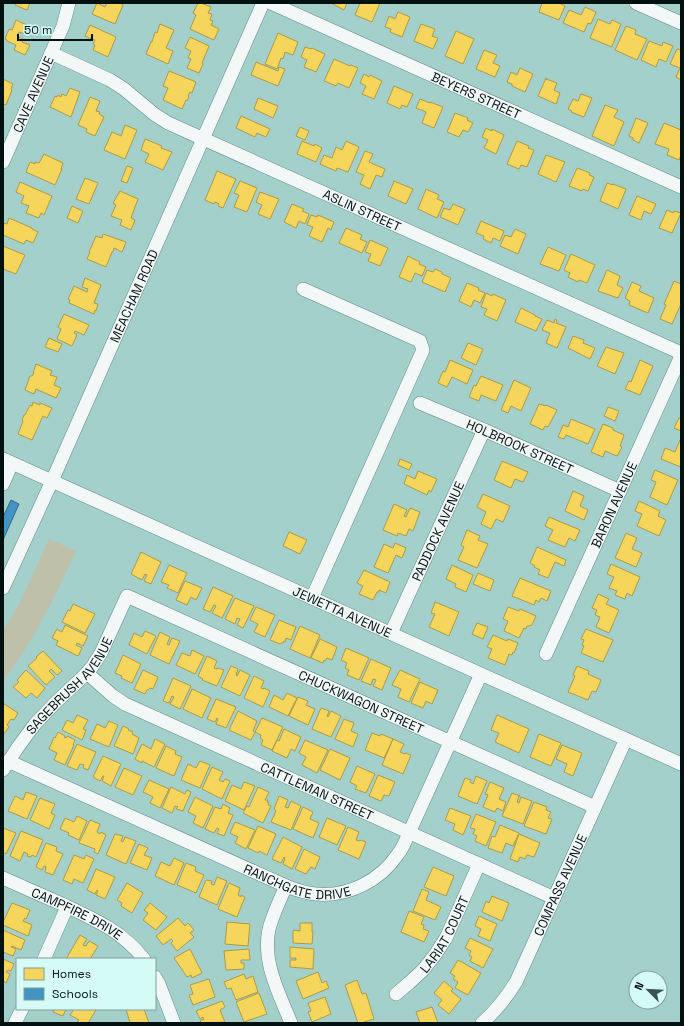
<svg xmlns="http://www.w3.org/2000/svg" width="684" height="1026" font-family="'Space Grotesk',sans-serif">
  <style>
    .green { fill: #bec0aa }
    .homes { fill: #f6d55c; stroke: #ac9a45 }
    .schools { fill: #4393c3; stroke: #2f6c8d }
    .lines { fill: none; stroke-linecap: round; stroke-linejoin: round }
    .minor-casing { stroke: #648886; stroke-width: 14 }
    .minor { stroke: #f1f8f7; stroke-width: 13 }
    .labels { text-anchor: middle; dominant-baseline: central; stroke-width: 4; stroke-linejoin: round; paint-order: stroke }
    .street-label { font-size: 13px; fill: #001110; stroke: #d5fbf7 }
  </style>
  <rect width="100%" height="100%" fill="#a4d0cc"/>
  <!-- green -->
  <path class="green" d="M49 539 76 551C55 597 34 641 3 681V631L20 602Z"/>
  <!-- homes -->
  <g class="homes">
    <path d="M16 3H30L27 10 15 5Z"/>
    <path d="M97 3 105 7 107 3H120L123 5 115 24 92 14Z"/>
    <path d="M198 3H201L211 7 208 13 212 14 210 20 213 21 211 25 219 29 214 40 190 29 196 15 193 13Z"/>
    <path d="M331 3H347L344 10Z"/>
    <path d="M360 3H380L372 22 355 15Z"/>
    <path d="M542 3H559L565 6 559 20 539 12Z"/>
    <path d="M585 7 596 12 591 24 588 23 584 32 563 23 569 10 581 15Z"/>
    <path d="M398 12 410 17 402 37 390 32 391 29 385 27 389 16 395 19Z"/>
    <path d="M598 19 610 24 612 20 621 24 612 46V47L590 38Z"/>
    <path d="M16 20 29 26 25 34 19 32 17 36 23 39 22 42 30 45 25 55 14 50 16 45 7 41V40L5 39 9 29 12 30Z"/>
    <path d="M160 24 174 30 166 48 173 51 168 64 146 54 151 42H152L155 32 157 33Z"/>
    <path d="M421 24 435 29 432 36 438 38 433 49 414 41Z"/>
    <path d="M90 25 116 37 108 57 93 50 95 45 93 44 95 40 85 36Z"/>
    <path d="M626 26 636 30 635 34 647 39 637 60 615 50Z"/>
    <path d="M456 31 474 39 463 64 445 56Z"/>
    <path d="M278 33 298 42 293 55 285 52 283 59 281 58 277 69 265 64Z"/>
    <path d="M190 37 209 46 202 63 203 64 199 73 187 68 191 59 188 58 191 51 185 48Z"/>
    <path d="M649 41 662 46 663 42 673 46 666 62 659 59 656 67 641 60Z"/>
    <path d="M305 47 311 49 312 48 325 54 316 72 304 67 307 60 301 57Z"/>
    <path d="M677 49 681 50V80L676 77 680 68 670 64Z"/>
    <path d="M484 50 497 55 493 63 500 66 495 77 476 69Z"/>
    <path d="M334 59 350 66 351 65 358 68 349 88 338 83 336 86 324 81Z"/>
    <path d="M256 62 278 71 279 67 285 69 278 86 251 75Z"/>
    <path d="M520 68 533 74 525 92 512 86V84L507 82 511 72 517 75Z"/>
    <path d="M169 71 196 82 192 93 190 92 188 96 189 97 187 101 186 100 182 109 163 100 168 88 163 86Z"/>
    <path d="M364 74 369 77 370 75 382 81 374 99 362 94 366 86 360 83Z"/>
    <path d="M546 78H547L546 79 557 83 554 90 560 93 556 104 538 96Z"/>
    <path d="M3 79 13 84 11 89 12 90 6 105 3 104Z"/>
    <path d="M394 86 413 94 407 107 402 105 400 109 387 103Z"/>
    <path d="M70 88 80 92 71 117 50 107 55 96 57 97 58 95 61 97 62 94 66 96Z"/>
    <path d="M581 94 592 98 584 117 571 112 572 111 568 109 573 99 578 101Z"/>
    <path d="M90 97 100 101 96 111 100 112 99 114 104 117 95 136 86 132 87 129 78 125Z"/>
    <path d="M258 98 278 106 273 118 254 109Z"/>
    <path d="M420 99 430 103V102L443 107 434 128 422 123 426 112 416 108Z"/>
    <path d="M605 105 618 110 614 117 624 122 614 146 592 136Z"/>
    <path d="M455 113 468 118 467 120 473 123 468 132 463 130 459 137 447 132Z"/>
    <path d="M241 116 270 129 266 137 257 133 255 137 236 128Z"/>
    <path d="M636 118 648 123 639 143 633 140V138L629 136Z"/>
    <path d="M664 123 681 130V155L679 160 667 155 669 149 655 144Z"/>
    <path d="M125 125 137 130 125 159 104 150 112 132 121 136Z"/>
    <path d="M300 127 309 131 305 140 296 136Z"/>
    <path d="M486 128 492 131V129L504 135 496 154 484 148 488 140 482 137Z"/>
    <path d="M145 139 162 146 161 148 172 152 163 170 145 162 149 154 141 150Z"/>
    <path d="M302 141 314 146 315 144 322 148 316 162 297 154Z"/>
    <path d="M346 141 359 147 348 172 337 168 336 171 320 164 324 155 332 158 336 147 342 150Z"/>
    <path d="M517 141 529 146 528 148 534 150 527 167 521 165 519 169 507 164Z"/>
    <path d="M365 151 373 154 369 162 385 169 382 177 376 175 370 189 360 184 364 175 356 172Z"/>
    <path d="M44 154 63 163 61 169H62L55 185 26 172 30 162 35 164V162L39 163Z"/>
    <path d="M546 155 565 162 556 182 538 174Z"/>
    <path d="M127 166 133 168 127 183 121 181Z"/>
    <path d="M577 168 590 173 589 175 594 177 588 191 583 189 582 191 569 186Z"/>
    <path d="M217 171 236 179 223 208 218 206 219 204 215 202 214 204 205 200Z"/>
    <path d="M85 178 98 183 89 204 76 199Z"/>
    <path d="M240 181 257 188 247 212 234 207 239 195 234 193Z"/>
    <path d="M394 181 413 189 406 204 388 196Z"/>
    <path d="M20 182 52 196 44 215 41 213 39 218 26 213 29 206 21 203 24 196 16 192Z"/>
    <path d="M607 183 613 185V184L626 189 618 209 600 201Z"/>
    <path d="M426 189 439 195 437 199 444 202 437 218 418 209Z"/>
    <path d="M120 191 138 199 132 215 131 218 135 220 131 230 120 225 122 220 111 216 116 205 113 203Z"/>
    <path d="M260 192 279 199 270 219 258 214 262 205 256 202Z"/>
    <path d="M637 196 656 204 651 214 644 211 641 220 629 215Z"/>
    <path d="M292 204 304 209 302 211 309 214 305 224 299 221 296 228 284 222Z"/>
    <path d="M453 204 465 209 458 225 440 217 444 208 450 210Z"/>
    <path d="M72 206 83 211 78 223 67 218Z"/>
    <path d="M667 210 673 213 674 211 681 213 672 233 659 228Z"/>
    <path d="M311 215 317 217 318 215 334 222 331 230 328 228 322 242 309 236 313 227 307 225Z"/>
    <path d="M9 218 32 228V229L38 232 33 243 26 240 24 244 3 235V223L7 224Z"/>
    <path d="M481 221 504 231 500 241 493 238 491 243 483 239 484 236 476 233Z"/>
    <path d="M346 228 362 235 360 239 367 242 362 253 339 243Z"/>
    <path d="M515 229 526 234 518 254 500 246 505 235 511 237Z"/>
    <path d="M103 234 126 242 122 252 114 248 113 252H112L106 267 87 259 90 252H89L96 236 102 238Z"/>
    <path d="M370 240 388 248 380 266 368 261 371 254 365 252Z"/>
    <path d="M3 246 25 255 16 274 3 269Z"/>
    <path d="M548 247 566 255 559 271 540 264Z"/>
    <path d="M571 254 595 265 587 283 579 280 578 282 568 277 570 273 564 270Z"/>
    <path d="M408 256 420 262 419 264 426 267 422 276 415 273 411 282 399 277Z"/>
    <path d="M435 269 442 272V274L451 278 445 292 422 282 427 270 433 272Z"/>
    <path d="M607 270 620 276 617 285 623 288 618 298 598 291Z"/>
    <path d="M85 278 101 285 94 303 98 304 96 311 95 310 94 314 69 303 70 300 68 299 74 286 87 292 88 289 82 287Z"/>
    <path d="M674 281 681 284V304L672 324 660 319 666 305 664 304Z"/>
    <path d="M632 282 641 286 639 291 654 298 648 313 629 305 630 301 625 298Z"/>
    <path d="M467 283 479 288 478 290 485 293 480 303 474 300 471 307 459 301Z"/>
    <path d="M486 293 492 296 493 294 506 300 497 321 484 315 487 309 481 307Z"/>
    <path d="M521 308 535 315V316L542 319 536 331 515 322Z"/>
    <path d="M64 314 89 325 84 335 75 331 74 333 77 335 72 346 57 339 61 329 58 327Z"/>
    <path d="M555 319 557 320 556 323 566 327 557 348 546 343 550 333 542 330 547 320 554 323Z"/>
    <path d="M573 336 584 340 583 343 595 348 590 359 568 348Z"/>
    <path d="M49 338 62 344 58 352 45 347Z"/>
    <path d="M468 343 483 349 476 365 461 358Z"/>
    <path d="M606 347 624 353 615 374 597 366Z"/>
    <path d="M450 360 473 370 467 384 452 377 447 387 438 383 443 371 445 372Z"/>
    <path d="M640 360 653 366 640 395 625 389 629 381 631 382Z"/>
    <path d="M36 364 52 371 50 375 57 377 54 385 61 388 56 398 36 389 34 394 25 390 30 376H32L34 373H33Z"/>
    <path d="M481 376 503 385 496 401 481 395 479 401 469 397 474 385 476 386Z"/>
    <path d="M514 380 531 388 521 411 511 406 508 413 501 410Z"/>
    <path d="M33 402 40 405V403L52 408 47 418 43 416 32 440 18 434 23 421 22 420 24 415H25L30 405 32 406Z"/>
    <path d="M539 404 546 406V405L557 410 548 427 545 426 543 430 530 424Z"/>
    <path d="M608 407 619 411 615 421 604 416Z"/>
    <path d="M679 418 681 419V431L674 428Z"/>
    <path d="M571 419 595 429 588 444 566 435 564 439 558 437 563 425 568 427Z"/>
    <path d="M603 424 613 428V430L624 435 620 446 622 447 617 456 605 451 603 457 591 452Z"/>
    <path d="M680 440 681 441V467L661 459 665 448 675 452Z"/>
    <path d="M400 459 412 464 409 470 398 465Z"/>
    <path d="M502 461 528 472 523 482 515 479 511 488 494 480Z"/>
    <path d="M655 470 678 480 667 505 650 497 656 482 651 480Z"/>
    <path d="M418 471 437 479 431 492 429 490 427 495 404 484 407 475 415 479Z"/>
    <path d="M573 491 584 496 580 506 588 510 584 520 565 511Z"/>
    <path d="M483 494 510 506 503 522 496 519 491 529 481 524 486 512 477 507Z"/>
    <path d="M639 501 660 511 658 516 666 520 659 536 637 526 642 514 635 511Z"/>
    <path d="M394 504 407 510 404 516 406 517 410 508 420 512 413 531 409 529 406 536 398 533 397 536 383 530Z"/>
    <path d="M549 517 580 530 575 541 569 538 565 547 548 540 553 530 545 526Z"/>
    <path d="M467 530 480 536 478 540 488 544 477 568 458 560 464 547 461 545Z"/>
    <path d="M289 532 307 540 300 554 283 546Z"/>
    <path d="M626 533 637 538 632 549 642 553 636 567 615 558Z"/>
    <path d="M395 543 406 548 402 558 396 555 388 573 374 567 384 544 393 548Z"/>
    <path d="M537 547 566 560 564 566 555 562 548 578 538 574 540 570 534 567 535 566 530 563Z"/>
    <path d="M141 552 161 562 151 584 144 581 147 575 145 574 142 580 131 574Z"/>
    <path d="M611 564 640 577 632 596 627 593 625 599 615 595 617 591 609 588 614 577 607 574Z"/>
    <path d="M169 565 187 573 178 593 167 588 169 585 161 582Z"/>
    <path d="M452 565 473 575 466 592 455 587 456 584 446 579Z"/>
    <path d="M364 570 390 582 386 593 379 590V592H377L373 600 359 594 363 586 357 583Z"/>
    <path d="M478 573 494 580 490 591 473 584Z"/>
    <path d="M520 578 551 591 547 601 541 598 539 602 536 600 534 605 512 596Z"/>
    <path d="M185 581 202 588 196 600 191 597 187 605 176 600Z"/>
    <path d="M213 587 233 596 222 618 212 613 216 606 214 605 210 612 203 609Z"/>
    <path d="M598 594 609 599 606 604 619 610 609 633 596 627 600 617 595 615 597 610 592 608Z"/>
    <path d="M235 598 254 606 243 628 237 625 240 619 237 618 235 624 225 619Z"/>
    <path d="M435 602 459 612 449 636 429 627 435 614 431 613Z"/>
    <path d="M73 604 95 614 85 633 62 622 68 610 70 611Z"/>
    <path d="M256 607 275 615 265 637 254 632 258 624 250 620Z"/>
    <path d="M508 607 519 611 520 609 536 616 532 625 529 626H527L526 629 524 628 519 638 504 631 508 621 503 619Z"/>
    <path d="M279 620 296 627 291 640 286 638 285 642 284 641 283 643H281L280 644 270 640Z"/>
    <path d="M477 623 488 627 483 639 472 634Z"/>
    <path d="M65 625 88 636 83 646 77 643 76 645 82 648 78 656 56 645 58 641 52 638 57 629 62 632Z"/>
    <path d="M300 626 320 635 310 658 290 649Z"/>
    <path d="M586 629 613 640 603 662 581 653 584 646 582 645 584 640 581 639Z"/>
    <path d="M145 631 156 636 147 654 129 645 134 633 142 637Z"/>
    <path d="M160 632 170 637 167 644 169 645 172 638 180 641 169 664 150 655Z"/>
    <path d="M493 635 507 641 508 639 518 643 514 653 513 652 512 655 509 654 505 665 488 658 492 649 487 647Z"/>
    <path d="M320 639 337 647 332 660 327 658 325 661 324 660 323 663 311 658Z"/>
    <path d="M346 648 369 658 359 680 347 675 349 670 345 668 347 663 341 660Z"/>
    <path d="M192 650 204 656 195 674 176 665 182 653 190 656Z"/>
    <path d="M43 651 62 671 57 675 51 669 49 671 55 677 46 685 28 666 37 658 36 657Z"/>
    <path d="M123 655 141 664 132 683 121 678 122 676 115 673Z"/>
    <path d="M207 656 217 661 214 668 217 669 218 668 224 670 217 686 202 680 203 679 198 676Z"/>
    <path d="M371 659 391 668 382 690 373 686 376 680 373 679 371 685 361 681Z"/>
    <path d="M231 666 238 669 236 675 237 676 240 670 250 675 240 696 221 687Z"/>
    <path d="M577 666 589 671 588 674 601 680 596 692 592 691 588 700 568 692 575 676 573 675Z"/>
    <path d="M26 670 45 688 37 698 31 693 26 698 13 687 19 682 17 680Z"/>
    <path d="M143 670 158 677 153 689 150 688 148 690H147L145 694 134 689Z"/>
    <path d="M400 670 420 679 409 702 398 697 401 689 392 685Z"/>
    <path d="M254 676 264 681 261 688 264 689V688L270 691 263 707 244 698Z"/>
    <path d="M173 678 191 686 180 709 170 704 174 697 172 696 169 703 163 701Z"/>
    <path d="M420 682 438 690 432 704 426 701 423 708 411 703Z"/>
    <path d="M192 689 211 698 202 718 183 709Z"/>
    <path d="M287 693 297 698 288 716 269 707 274 695 283 700Z"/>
    <path d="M298 697 308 701 306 705 315 709 308 725 289 716Z"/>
    <path d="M216 699 236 707 226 728 216 724 218 719 217 718 215 722 207 719Z"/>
    <path d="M3 703 18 713 14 720 11 719 7 725 9 727 3 735Z"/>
    <path d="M321 708 329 711 327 716 328 717 331 711 341 716 331 737 312 729Z"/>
    <path d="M238 711 257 721 253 731 255 732 251 740 229 730Z"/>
    <path d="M77 715 88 720 83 729 86 730 82 740 62 730 67 720 73 723Z"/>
    <path d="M497 715 529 729 519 753 495 742 499 733 491 730Z"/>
    <path d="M262 718 283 727 272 750 261 745 263 740 260 738 261 735 255 732Z"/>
    <path d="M344 719 354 723 351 731 358 734 353 747 335 739Z"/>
    <path d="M109 721 118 725 109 747 90 739 97 724 105 728Z"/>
    <path d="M123 726 129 729 128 730 133 732 132 734 139 738 133 754 114 746Z"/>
    <path d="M284 729 301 737 295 751 291 749 287 758 272 751 277 740 279 741Z"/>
    <path d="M58 732 65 736 64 737 66 738 67 736 75 740 73 745H74L65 765 54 760 57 753 49 749 54 737 55 738Z"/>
    <path d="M372 733 380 736 381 734 393 739 384 758 365 750Z"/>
    <path d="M539 734 561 743 551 766 530 757Z"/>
    <path d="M155 739 165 744 154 767 142 761V763L135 759 142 744 151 749Z"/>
    <path d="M393 739 404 744 400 752 405 754V753L411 755 403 774 382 765Z"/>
    <path d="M305 740 328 750 317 773 302 765 306 757 299 753Z"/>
    <path d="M77 744 96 752 88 770 83 768 84 765 80 764 77 770 67 766Z"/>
    <path d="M562 745 582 753 573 776 564 772 567 764 556 759Z"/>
    <path d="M166 746 176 751 175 754 182 757 174 776 156 768Z"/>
    <path d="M330 749 350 758 340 780 320 770Z"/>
    <path d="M103 756 121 764 111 786 102 781 104 776H103L100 781 93 777Z"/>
    <path d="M200 761 210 765 200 788 181 780 188 764 196 768Z"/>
    <path d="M357 766 375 774 366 793 355 789 357 786 350 782Z"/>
    <path d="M212 767 223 772 219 780 223 782 225 779 230 781 222 799 202 789Z"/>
    <path d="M124 768 142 776 133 795 115 787Z"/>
    <path d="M378 775 395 782 389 796 384 795 381 801 369 796Z"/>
    <path d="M476 776 487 781 477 804 458 796 465 778 471 780 470 782 473 784Z"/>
    <path d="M149 780 169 789 160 808 150 803 153 797 143 792Z"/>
    <path d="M244 782 255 786 244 810 225 801 232 785 241 789Z"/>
    <path d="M490 782 504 788 499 799 506 802 503 811 497 808 495 812 483 807 488 795 485 794Z"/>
    <path d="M171 787 185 794 187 790 191 792 183 811 176 809 178 807 175 806 172 813 162 808Z"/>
    <path d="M258 787 269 792 265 800H268L267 802 269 803 268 805 271 806 263 823 243 813 247 806 249 807Z"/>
    <path d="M26 792 37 796 27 819 8 811 15 796 23 800Z"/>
    <path d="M512 793 520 796H519L517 802 519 803 521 797 532 801 523 824 502 816Z"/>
    <path d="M279 796 288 800 285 807 288 808 291 801 301 806 291 830 271 822 276 811 274 809Z"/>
    <path d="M195 797 213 806 203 828 193 823 196 816 188 812Z"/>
    <path d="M40 798 55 804 51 813 55 815 49 829 30 820Z"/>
    <path d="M534 802 547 807 546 810 551 812 548 818 552 819 546 834 524 826Z"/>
    <path d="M223 804 230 808 228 813 233 815 224 836 217 833 219 829 217 828 214 833 205 829 215 807 221 809Z"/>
    <path d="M303 807 313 812 310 819 319 823 313 838 293 829Z"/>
    <path d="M450 808 471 816 463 835 453 830 455 824 445 820Z"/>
    <path d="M476 814 496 822 486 846 475 841 477 836 473 834 475 829 470 828Z"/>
    <path d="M77 816 87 821 79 840 68 835 69 833 60 829 65 818 74 822Z"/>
    <path d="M327 818 346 826 337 845 319 837Z"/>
    <path d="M90 820 100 824 97 832 100 834 101 832 106 835 98 854 94 852 95 849 79 843Z"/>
    <path d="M235 822 255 830 246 849 235 843 238 837 230 833Z"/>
    <path d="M500 825 519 833 513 846 506 843 502 853 488 848 492 836 495 837Z"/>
    <path d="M258 826 276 834 267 855 259 851 258 853 248 848Z"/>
    <path d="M348 827 359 832 356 840 360 841 361 840 366 842 359 859 338 850Z"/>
    <path d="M3 828 16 833 6 854 3 852Z"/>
    <path d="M21 831 43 840 36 857 32 855 31 857 27 856 28 854 24 852 20 861 10 856Z"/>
    <path d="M115 834 123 836 121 841 123 842 125 837 136 841 126 864 106 855Z"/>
    <path d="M519 834 540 843 534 857 527 855 525 859 520 857 518 862 510 859Z"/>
    <path d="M283 837 302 847 292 869 283 864 285 858 284 857 281 863 272 859Z"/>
    <path d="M46 843 57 847 56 851 63 854 53 875 45 872 46 867 44 866 42 870 36 867Z"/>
    <path d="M139 844 148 848 144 855 152 858 147 870 130 863Z"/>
    <path d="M304 849 320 857 315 869 311 867 306 874 295 869Z"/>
    <path d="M74 855 84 859 86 855 94 859 83 883 74 879 72 884 63 880Z"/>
    <path d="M174 858 184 863 174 885 155 876 161 862 170 866Z"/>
    <path d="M186 863 196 867 195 871 204 875 196 893 177 885Z"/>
    <path d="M433 867 454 876 446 896 424 887Z"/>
    <path d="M96 869 115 877 105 899 96 895 98 891 97 890 95 894 87 890Z"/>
    <path d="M217 877 227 881 217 905 199 897 206 880 212 881 211 884 214 885Z"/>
    <path d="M127 883 143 893 132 913 121 906 122 903 117 900Z"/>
    <path d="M229 883 240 888 238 895 241 897V895L245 897 237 917 218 909Z"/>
    <path d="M422 889 429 892 426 900 441 907 435 920 413 911Z"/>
    <path d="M492 896 509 903 502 921 482 912 486 901 489 903Z"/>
    <path d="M12 903 30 910 26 919 25 918 23 921 32 925 28 936 3 925V922Z"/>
    <path d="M150 903 167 917 156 930 143 920 148 913 144 910Z"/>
    <path d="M409 911 424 917 421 924 424 925 423 929 429 931 424 942 401 932Z"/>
    <path d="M479 916 497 924 490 941 478 936 481 929 475 926Z"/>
    <path d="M178 918 185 926 188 923 194 930 190 933 194 937 177 951 171 943 173 941 171 939 163 945 156 936Z"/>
    <path d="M227 922 250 924 248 946 225 944Z"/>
    <path d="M300 923H312V932H313L312 944 293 943V930L300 931Z"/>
    <path d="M3 930 25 940 21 950 12 946 11 947 16 949 13 956 3 952Z"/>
    <path d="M80 935 87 939 83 945 86 946 89 941 98 946 90 959H66Z"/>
    <path d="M470 938 493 949 483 968 470 961 472 957 469 955 471 951 465 948Z"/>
    <path d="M290 947 314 949 313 969 290 967V960H296V958H290Z"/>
    <path d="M190 949 202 973 192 978 191 975 187 977 174 958Z"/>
    <path d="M249 949 250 960H241V963H244V969L226 970 224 951Z"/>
    <path d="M3 959 14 964 11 971 8 970 6 972 10 974 6 983 3 981Z"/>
    <path d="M458 960 481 973 468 995 455 988 458 982 453 979 455 976 450 973Z"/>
    <path d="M318 972 322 983 326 981 329 988 303 999 296 981Z"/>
    <path d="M244 974 246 979 253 976 258 992 236 1000 231 988 227 989 224 982Z"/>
    <path d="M209 979 215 997 193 1005 189 995 193 994 190 985Z"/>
    <path d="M357 980 362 994 366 993 374 1019 361 1023H358L345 985Z"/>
    <path d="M444 981 453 989 451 991 461 999 449 1014 438 1005 442 1000 434 993Z"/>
    <path d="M259 993 267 1014 244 1022 236 1002Z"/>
    <path d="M325 997 331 1014 312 1022 308 1012 311 1011 308 1003Z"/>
    <path d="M222 1001 225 1007 220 1010 225 1022 201 1023 200 1021 204 1019 203 1017 200 1019 196 1011Z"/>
    <path d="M432 1007 438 1023H420L416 1012Z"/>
    <path d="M54 1009H66L63 1016 53 1012Z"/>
    <path d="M74 1009H94L96 1010 88 1023H77L79 1020 70 1015Z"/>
    <path d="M126 1009H144L149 1023H130Z"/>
  </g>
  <!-- schools -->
  <path class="schools" d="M11 500 19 504 3 540V517Z"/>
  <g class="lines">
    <!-- minor casing -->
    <g class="minor-casing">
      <g id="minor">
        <path id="s1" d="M271 3 681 187"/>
        <path d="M636 3 681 23"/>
        <path id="s2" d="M51 53 110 80 124 89 154 114 168 123 681 353"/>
        <path id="s3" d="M3 162 63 26 69 3"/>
        <path d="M303 289 420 341 423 350 312 598"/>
        <path id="s4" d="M420 403 484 430 620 491"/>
        <path id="s5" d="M3 459 681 764"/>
        <path d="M3 484 12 463"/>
        <path id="s6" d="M3 588 52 481 263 3"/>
        <path id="s7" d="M391 633 484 430"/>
        <path id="s8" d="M546 654 681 356"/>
        <path id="s9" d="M87 673 113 696 125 704 554 898"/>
        <path id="s10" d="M8 761 286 886C296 890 305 893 316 894 348 897 380 881 398 854 403 848 406 840 409 833L481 674"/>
        <path id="s11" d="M3 770 18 747 35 724 55 703 87 673 92 667 101 653 127 596 595 807"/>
        <path id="s12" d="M3 878C23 887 43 896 62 904 94 919 122 931 144 959"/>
        <path d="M286 886C280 900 273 914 269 929 262 962 279 993 291 1023"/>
        <path d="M44 959 67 907"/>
        <path d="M155 977 159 984 174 1023"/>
        <path id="s13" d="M396 994 409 983 423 970 435 955 446 938 479 864"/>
        <path d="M15 1023 22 1009"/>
        <path id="s14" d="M482 1023C496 1011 506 998 516 982L626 739"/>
      </g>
    </g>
    <!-- minor -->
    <use href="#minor" class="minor"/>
  </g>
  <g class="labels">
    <!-- street labels -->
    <g class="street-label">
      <text stroke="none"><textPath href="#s3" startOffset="74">CAVE AVENUE</textPath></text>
      <text stroke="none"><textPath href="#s1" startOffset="225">BEYERS STREET</textPath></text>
      <text stroke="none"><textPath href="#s2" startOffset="350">ASLIN STREET</textPath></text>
      <text stroke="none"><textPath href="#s6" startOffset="320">MEACHAM ROAD</textPath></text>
      <text stroke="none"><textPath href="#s4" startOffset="109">HOLBROOK STREET</textPath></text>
      <text stroke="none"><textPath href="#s8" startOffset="164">BARON AVENUE</textPath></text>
      <text stroke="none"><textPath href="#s7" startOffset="112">PADDOCK AVENUE</textPath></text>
      <text stroke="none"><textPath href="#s5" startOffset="372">JEWETTA AVENUE</textPath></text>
      <text stroke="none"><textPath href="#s11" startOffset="108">SAGEBRUSH AVENUE</textPath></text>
      <text stroke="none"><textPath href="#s11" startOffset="473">CHUCKWAGON STREET</textPath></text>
      <text stroke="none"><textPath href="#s9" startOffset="260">CATTLEMAN STREET</textPath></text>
      <text stroke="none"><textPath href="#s10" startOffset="315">RANCHGATE DRIVE</textPath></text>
      <text stroke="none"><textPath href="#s14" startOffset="160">COMPASS AVENUE</textPath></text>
      <text stroke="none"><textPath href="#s12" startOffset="82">CAMPFIRE DRIVE</textPath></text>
      <text stroke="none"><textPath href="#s13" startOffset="78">LARIAT COURT</textPath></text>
    </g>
  </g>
  <!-- border -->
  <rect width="684" height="1026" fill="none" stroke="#001110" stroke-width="8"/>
  <!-- legend -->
  <rect x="16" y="958" width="140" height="52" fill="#d5fbf7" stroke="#809d9b"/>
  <rect x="24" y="968" width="20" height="12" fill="#f6d55c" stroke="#809d9b"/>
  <text x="52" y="978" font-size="12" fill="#001110">Homes</text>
  <rect x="24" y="988" width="20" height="12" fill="#4393c3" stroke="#809d9b"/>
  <text x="52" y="998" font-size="12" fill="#001110">Schools</text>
  <!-- north arrow -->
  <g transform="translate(648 990) rotate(294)"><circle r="19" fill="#d5fbf7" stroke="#809d9b"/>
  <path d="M0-3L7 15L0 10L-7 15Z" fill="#395452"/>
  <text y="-6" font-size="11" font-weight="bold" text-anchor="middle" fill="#001110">N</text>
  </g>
  <!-- scale -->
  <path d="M18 34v6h74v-6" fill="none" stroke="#001110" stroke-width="2"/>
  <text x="24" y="34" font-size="12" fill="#001110" stroke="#d5fbf7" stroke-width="3" paint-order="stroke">50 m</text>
</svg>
